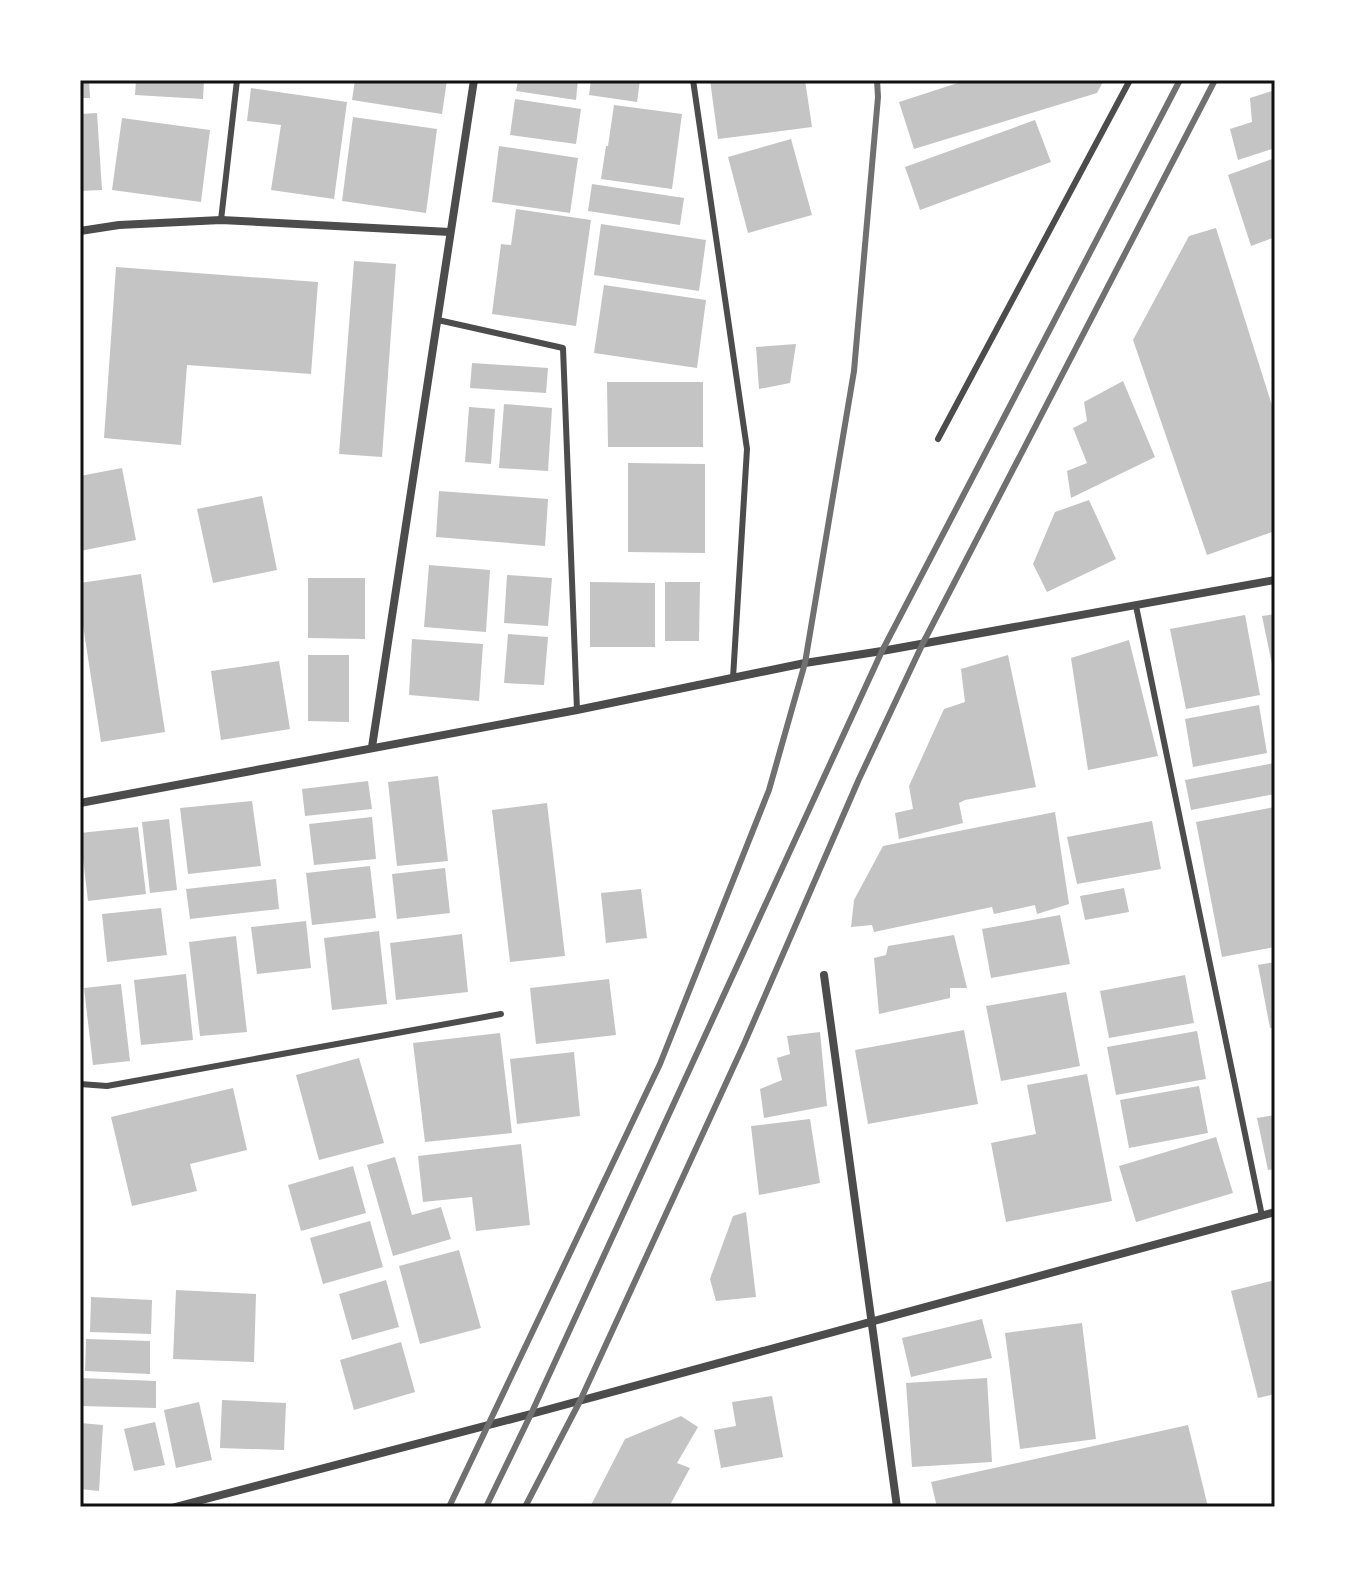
<svg xmlns="http://www.w3.org/2000/svg" width="1355" height="1587" font-family="'PT Sans Narrow',sans-serif">
  <style>
    .building { fill: #c4c4c4 }
    .lines { fill: none; stroke-linecap: round; stroke-linejoin: round }
    .service { stroke: #4c4c4c; stroke-width: 6 }
    .minor { stroke: #4c4c4c; stroke-width: 8 }
    .rail { stroke: #707070; stroke-width: 6 }
    .neatline { fill: none; stroke: #111; stroke-width: 3 }
  </style>
  <rect width="100%" height="100%" fill="#fff"/>
  <!-- building -->
  <g class="building">
    <path d="M80 80H89L90 98H80Z"/>
    <path d="M136 80H204L203 99 135 95Z"/>
    <path d="M355 80H447L442 114 352 100Z"/>
    <path d="M518 80H578L576 100 516 91Z"/>
    <path d="M591 80H640L637 102 589 95Z"/>
    <path d="M710 80H805L812 127 718 139Z"/>
    <path d="M967 80H1104L1097 93 914 149 899 102Z"/>
    <path d="M251 88 347 102 334 199 271 190 281 125 247 121Z"/>
    <path d="M1275 90V148L1238 160 1230 129 1252 122 1250 98Z"/>
    <path d="M515 99 581 109 576 144 510 135Z"/>
    <path d="M614 105 682 114 672 189 601 179 606 146H608Z"/>
    <path d="M97 113 102 190 80 191V114Z"/>
    <path d="M353 117 437 129 426 213 342 201Z"/>
    <path d="M122 118 210 130 201 202 112 190Z"/>
    <path d="M1035 120 1051 162 920 210 905 167Z"/>
    <path d="M791 139 812 215 748 233 728 157Z"/>
    <path d="M499 146 578 158 570 213 492 202Z"/>
    <path d="M1275 158V237L1251 246 1228 175Z"/>
    <path d="M592 184 684 198 680 225 588 211Z"/>
    <path d="M516 209 591 220 576 326 492 314 501 244 511 245Z"/>
    <path d="M601 224 706 240 699 291 594 275Z"/>
    <path d="M1216 228 1275 415V531L1207 555 1133 340 1189 236Z"/>
    <path d="M354 261 396 264 382 457 339 454Z"/>
    <path d="M116 267 318 282 311 374 187 365 181 445 104 438Z"/>
    <path d="M604 285 706 300 697 368 594 353Z"/>
    <path d="M796 344 790 383 759 389 756 347Z"/>
    <path d="M472 363 548 368 546 393 470 388Z"/>
    <path d="M1123 381 1155 457 1071 498 1067 471 1087 463 1073 428 1087 421 1084 402Z"/>
    <path d="M607 382H703V447H608Z"/>
    <path d="M504 404 552 408 548 471 499 468Z"/>
    <path d="M469 407 495 409 491 464 465 462Z"/>
    <path d="M628 463 705 464V553L628 552Z"/>
    <path d="M122 468 136 540 80 551V476Z"/>
    <path d="M439 491 548 499 545 546 436 537Z"/>
    <path d="M262 496 277 570 213 583 197 509Z"/>
    <path d="M1089 500 1116 559 1047 592 1033 564 1055 512Z"/>
    <path d="M429 565 490 570 486 632 424 627Z"/>
    <path d="M141 574 165 732 101 742 80 606V583Z"/>
    <path d="M507 575 552 578 548 626 504 623Z"/>
    <path d="M308 578H365V639L308 638Z"/>
    <path d="M590 582 655 583V647H590Z"/>
    <path d="M665 582H700L699 641H665Z"/>
    <path d="M1275 614V674H1274L1262 616Z"/>
    <path d="M1245 615 1260 695 1186 709 1170 629Z"/>
    <path d="M508 634 548 637 544 685 504 683Z"/>
    <path d="M412 639 483 644 479 701 409 695Z"/>
    <path d="M1129 640 1158 756 1088 770 1071 658Z"/>
    <path d="M308 655H349V722L308 721Z"/>
    <path d="M1008 655 1036 787 965 800 959 803 963 823 899 839 895 813 913 809 909 786 944 709 965 702 961 669Z"/>
    <path d="M279 661 290 729 221 740 211 671Z"/>
    <path d="M1259 705 1267 753 1193 767 1185 719Z"/>
    <path d="M1274 763 1275 794 1191 810 1185 780Z"/>
    <path d="M438 776 448 861 397 866 388 782Z"/>
    <path d="M368 781 372 809 305 816 302 789Z"/>
    <path d="M252 801 261 866 188 874 180 808Z"/>
    <path d="M547 803 565 956 510 962 492 810Z"/>
    <path d="M1275 807V947L1222 957 1196 822Z"/>
    <path d="M1055 812 1069 904 1037 914 1035 905 994 914 992 907 874 932 872 925 851 927 854 900 883 846Z"/>
    <path d="M372 817 376 859 314 865 309 824Z"/>
    <path d="M169 819 177 890 150 893 142 822Z"/>
    <path d="M1152 821 1161 869 1077 884 1067 837Z"/>
    <path d="M138 827 146 894 88 901 80 833Z"/>
    <path d="M370 866 376 918 312 925 306 873Z"/>
    <path d="M445 868 450 913 397 919 392 874Z"/>
    <path d="M276 879 279 909 190 919 186 889Z"/>
    <path d="M1124 888 1129 912 1085 920 1080 896Z"/>
    <path d="M641 889 647 938 606 943 601 893Z"/>
    <path d="M161 908 167 955 107 962 102 914Z"/>
    <path d="M1060 915 1070 964 991 978 982 929Z"/>
    <path d="M306 921 311 968 257 974 251 927Z"/>
    <path d="M379 931 387 1004 332 1010 324 938Z"/>
    <path d="M462 934 468 992 396 1000 390 943Z"/>
    <path d="M954 935 967 988H950V998L879 1014 874 958 886 955 888 946Z"/>
    <path d="M236 936 247 1032 200 1036 189 942Z"/>
    <path d="M1275 962V1027L1270 1028 1258 965Z"/>
    <path d="M186 974 193 1040 141 1045 134 980Z"/>
    <path d="M1185 975 1194 1023 1109 1038 1100 991Z"/>
    <path d="M609 979 616 1035 536 1044 530 988Z"/>
    <path d="M121 984 130 1061 93 1065 84 988Z"/>
    <path d="M1066 992 1080 1066 1001 1081 986 1006Z"/>
    <path d="M964 1030 978 1104 868 1124 855 1050Z"/>
    <path d="M1197 1031 1206 1079 1116 1095 1107 1047Z"/>
    <path d="M820 1032 827 1106 764 1118 760 1089 782 1080 777 1058 790 1054 787 1036Z"/>
    <path d="M500 1033 512 1133 425 1142 413 1043Z"/>
    <path d="M574 1052 580 1116 517 1124 510 1059Z"/>
    <path d="M359 1058 384 1143 319 1160 296 1075Z"/>
    <path d="M1087 1074 1112 1201 1006 1222 991 1143 1036 1134 1027 1085Z"/>
    <path d="M1199 1086 1208 1133 1129 1148 1120 1100Z"/>
    <path d="M233 1088 247 1150 190 1164 197 1191 132 1206 111 1117Z"/>
    <path d="M1275 1115V1169L1268 1170 1257 1118Z"/>
    <path d="M810 1119 820 1183 759 1195 751 1126Z"/>
    <path d="M1216 1137 1233 1193 1136 1222 1119 1166Z"/>
    <path d="M521 1144 530 1225 476 1231 472 1197 423 1202 418 1156Z"/>
    <path d="M395 1157 412 1215 441 1207 451 1239 393 1256 367 1165Z"/>
    <path d="M353 1166 366 1213 301 1231 288 1185Z"/>
    <path d="M746 1212 756 1297 716 1301 710 1279 733 1216Z"/>
    <path d="M370 1221 383 1267 323 1284 310 1238Z"/>
    <path d="M459 1250 481 1328 420 1344 399 1266Z"/>
    <path d="M386 1280 399 1327 352 1340 339 1294Z"/>
    <path d="M1275 1280V1394L1258 1398 1231 1291Z"/>
    <path d="M176 1290 256 1294 254 1362 173 1359Z"/>
    <path d="M91 1297 152 1300 151 1334 90 1332Z"/>
    <path d="M982 1319 992 1358 911 1377 902 1338Z"/>
    <path d="M1082 1323 1096 1439 1020 1449 1005 1333Z"/>
    <path d="M86 1339 150 1341V1374L85 1371Z"/>
    <path d="M401 1342 415 1392 354 1410 340 1360Z"/>
    <path d="M80 1378 156 1381V1408L80 1406Z"/>
    <path d="M987 1378 992 1462 912 1467 906 1383Z"/>
    <path d="M772 1396 783 1457 721 1468 714 1430 736 1426 732 1402Z"/>
    <path d="M222 1400 286 1403 284 1450 220 1448Z"/>
    <path d="M199 1402 212 1460 176 1468 164 1410Z"/>
    <path d="M681 1416 698 1427 677 1463 690 1468 670 1505 674 1507H590L625 1439Z"/>
    <path d="M155 1422 165 1465 134 1471 124 1429Z"/>
    <path d="M80 1423 103 1425 99 1491 80 1489Z"/>
    <path d="M1188 1425 1208 1507H937L931 1482Z"/>
  </g>
  <g class="lines">
    <!-- service -->
    <g class="service">
      <path d="M693 80 747 449 733 678"/>
      <path d="M221 220 237 80"/>
      <path d="M438 320 563 348 577 710"/>
      <path d="M938 439 1130 80"/>
      <path d="M1136 606 1262 1216"/>
      <path d="M80 1084 107 1086 501 1014"/>
    </g>
    <!-- minor -->
    <g class="minor">
      <path d="M80 231 119 225 221 220 450 232"/>
      <path d="M372 747 474 80"/>
      <path d="M80 803 577 710 805 663 882 651 1275 580"/>
      <path d="M824 975 897 1507"/>
      <path d="M175 1507 531 1414 1275 1212"/>
    </g>
    <!-- rail -->
    <g class="rail">
      <path d="M449 1507 660 1064 769 790 805 663 854 371 878 97 877 80"/>
      <path d="M486 1507 531 1414 882 651 1180 80"/>
      <path d="M525 1507 580 1401 744 1044 859 779 923 643 1215 80"/>
    </g>
  </g>
  <!-- border -->
  <rect width="1355" height="1587" fill="none" stroke="#ffffff" stroke-width="164"/>
  <rect x="82" y="82" width="1191" height="1423" class="neatline"/>
</svg>
